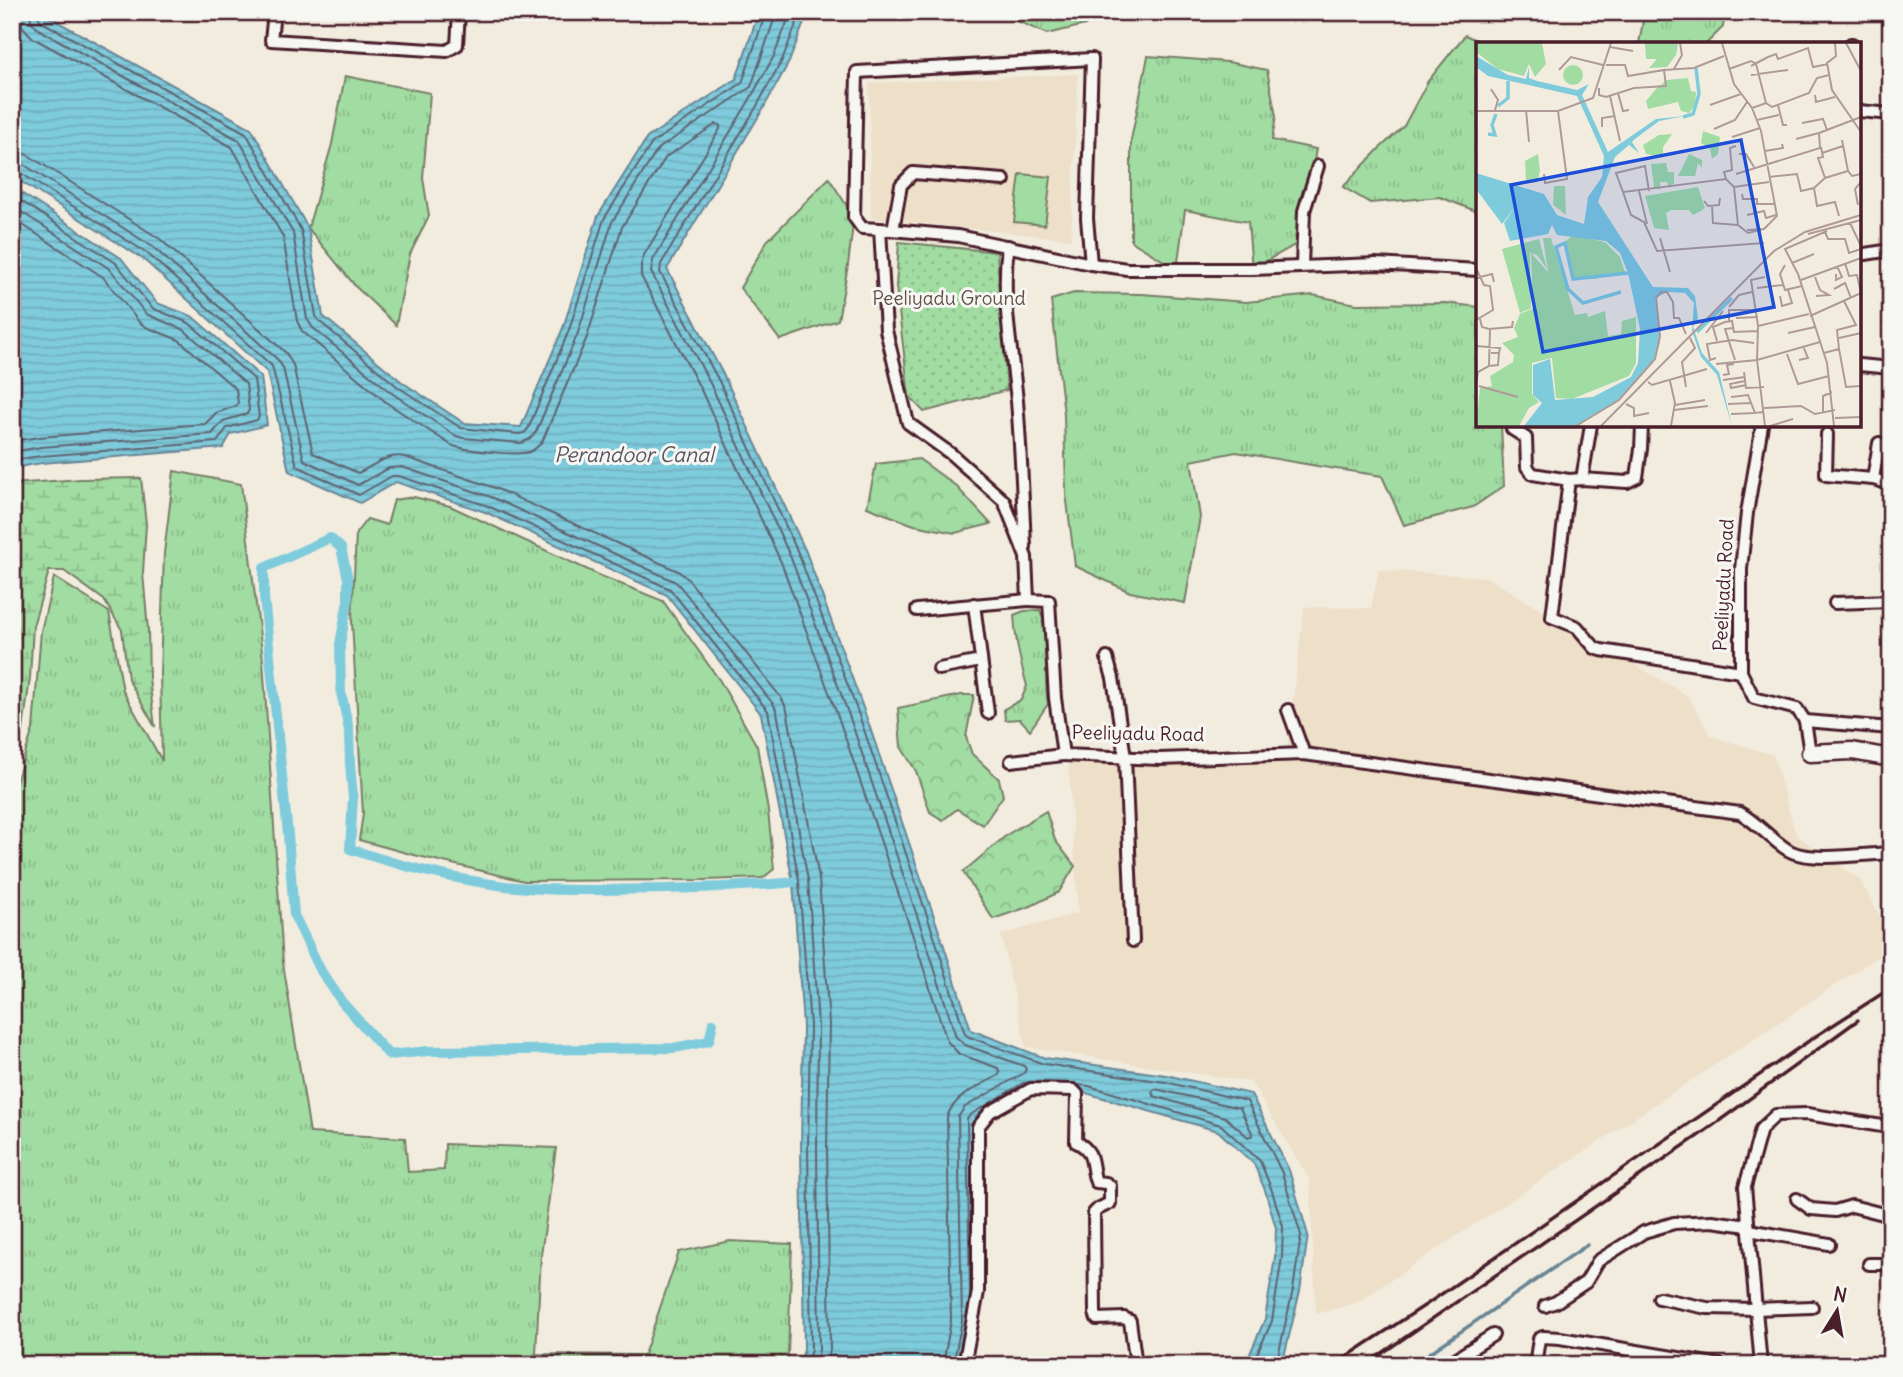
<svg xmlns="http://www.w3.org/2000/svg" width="1903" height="1377" font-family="Delius,sans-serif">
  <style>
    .built { fill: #eddfc8 }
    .grass { fill: url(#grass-tufts); stroke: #767e66; stroke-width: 2 }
    .forest { fill: url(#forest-crowns); stroke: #767e66; stroke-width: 2 }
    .wetland { fill: url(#wetland-marsh); stroke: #767e66; stroke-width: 2 }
    .park { fill: url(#park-dots); stroke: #767e66; stroke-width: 2 }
    .garden { fill: #a1dca2; stroke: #767e66; stroke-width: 2 }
    .water { fill: url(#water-rules); stroke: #698695; stroke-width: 2 }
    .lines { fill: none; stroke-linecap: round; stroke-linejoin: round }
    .shore { stroke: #5f6472; stroke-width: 2 }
    .stream { stroke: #698695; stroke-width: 3.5 }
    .canal { stroke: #7ecbdc; stroke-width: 10 }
    .street-casing { stroke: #4a1f2b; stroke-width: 16 }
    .secondary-casing { stroke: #4a1f2b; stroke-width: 21 }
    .street { stroke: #f6f6f2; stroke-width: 10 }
    .secondary { stroke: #f6f6f2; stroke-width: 16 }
    .rail { stroke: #4a1f2b; stroke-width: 3.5 }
    .labels { text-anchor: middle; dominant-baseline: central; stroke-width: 6; stroke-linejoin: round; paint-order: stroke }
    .park-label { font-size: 19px; fill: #604e49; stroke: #f6f6f2 }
    .street-label { font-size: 19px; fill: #4a1f2b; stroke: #f6f6f2 }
    .water-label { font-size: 21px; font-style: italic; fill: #5a5360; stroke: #f6f6f2 }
    .inset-river { fill: none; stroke: #7ecbdc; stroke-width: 3.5 }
    .inset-road { fill: none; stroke: #af9a97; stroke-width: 2 }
    .view { fill: #1d4ed8; fill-opacity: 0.15; stroke: #1d4ed8; stroke-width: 3.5 }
    .inset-edge { fill: none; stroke: #4a1f2b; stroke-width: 3.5 }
  </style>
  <defs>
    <pattern id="grass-tufts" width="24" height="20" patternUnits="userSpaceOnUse" patternTransform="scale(1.75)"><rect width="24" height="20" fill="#a1dca2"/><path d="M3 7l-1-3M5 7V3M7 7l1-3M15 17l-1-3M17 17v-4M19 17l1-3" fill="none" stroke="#8cbc8c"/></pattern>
    <pattern id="forest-crowns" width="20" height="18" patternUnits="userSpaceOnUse" patternTransform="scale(1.75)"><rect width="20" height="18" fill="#a1dca2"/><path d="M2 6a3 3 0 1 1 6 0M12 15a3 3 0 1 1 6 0" fill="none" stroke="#8cbc8c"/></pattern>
    <pattern id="wetland-marsh" width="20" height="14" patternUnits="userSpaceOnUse" patternTransform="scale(1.75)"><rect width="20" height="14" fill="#a1dca2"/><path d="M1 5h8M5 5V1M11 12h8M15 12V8" fill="none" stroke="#8cbc8c"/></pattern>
    <pattern id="park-dots" width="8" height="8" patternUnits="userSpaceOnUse" patternTransform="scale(1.75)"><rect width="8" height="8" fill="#a1dca2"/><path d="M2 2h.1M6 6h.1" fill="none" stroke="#8cbc8c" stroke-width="1.8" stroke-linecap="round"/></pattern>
    <pattern id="water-rules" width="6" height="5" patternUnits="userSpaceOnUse" patternTransform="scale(1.75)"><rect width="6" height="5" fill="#7ecbdc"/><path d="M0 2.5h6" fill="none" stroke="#6eaebd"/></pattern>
  </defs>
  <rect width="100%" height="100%" fill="#f2ecdf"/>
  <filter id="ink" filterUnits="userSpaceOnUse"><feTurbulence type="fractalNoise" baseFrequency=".0143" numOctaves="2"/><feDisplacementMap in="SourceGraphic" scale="14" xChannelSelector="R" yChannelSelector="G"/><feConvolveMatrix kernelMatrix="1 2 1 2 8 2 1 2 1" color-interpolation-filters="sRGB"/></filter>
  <g filter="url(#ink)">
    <!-- built -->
    <g class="built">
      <path d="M1078 74 1071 239 871 218 869 83Z"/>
      <path d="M1379 570 1486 577 1688 696 1711 736 1773 755 1796 835 1860 880 1891 938V948L1356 1303 1316 1314 1310 1181 1251 1082 1026 1047 1001 935 1078 913 1068 755 1287 750 1304 607 1371 608Z"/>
    </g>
    <!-- grass -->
    <g class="grass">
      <path d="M987 12H1093L1086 25 1047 34 1003 15Z"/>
      <path d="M1631 12H1725L1723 27 1706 44H1639L1644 15Z"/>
      <path d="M1465 35 1485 44H1478V212L1440 197 1370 203 1343 187 1378 150 1404 126 1428 81Z"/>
      <path d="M1148 56 1228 62 1267 70 1276 116 1272 140 1316 149 1300 242 1252 269 1248 222 1185 210 1177 269 1131 241V140Z"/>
      <path d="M345 76 430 93 423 178 429 216 410 254 396 325 356 287 308 228 332 144Z"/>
      <path d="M829 178 854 217 848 265 838 320 780 340 740 288 767 241Z"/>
      <path d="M1074 293 1142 294 1246 302 1313 295 1356 304 1445 303 1478 307V425H1501L1504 486 1473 507 1404 525 1382 476 1317 466 1236 452 1191 461 1200 517 1185 603 1130 592 1075 566 1066 493 1064 414 1051 300Z"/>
      <path d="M174 471 241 484 263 660 283 963 310 1133 405 1138 408 1172 444 1170 445 1144 556 1148 541 1255 536 1354 644 1355 679 1252 730 1241 792 1244 788 1354 785 1365H12V795L33 729 41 631 54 577 109 612 123 691 162 761 160 673 164 553Z"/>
      <path d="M414 497 450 506 601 576 663 601 720 681 757 746 768 811 774 869 763 878 704 880 524 881 414 855 359 840 363 814 352 622 356 533 367 519 387 525 394 500Z"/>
      <path d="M1040 610C1052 640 1042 673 1048 704L1030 730 1020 719 1005 720 1004 709 1021 700 1027 686C1020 662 1015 640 1014 615L1024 611Z"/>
    </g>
    <!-- forest -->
    <g class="forest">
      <path d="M158 12H214L213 17 170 20Z"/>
      <path d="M919 459 956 486 991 524 955 533 914 525 867 507 876 464Z"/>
      <path d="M961 695H974L966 737 972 754 999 779 1003 796 983 825 957 809 943 820 930 812 916 771 901 747 898 708Z"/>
      <path d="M1046 811 1055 840 1075 866 1059 892 1031 906 993 919 963 872 1008 834Z"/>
    </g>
    <!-- wetland -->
    <path class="wetland" d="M141 478 146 524 143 573 148 630 149 678 155 727 128 679 122 630 104 600 64 571H49L33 626 30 678 23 730 12 762V484L81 479Z"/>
    <!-- park -->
    <path class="park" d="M899 242 997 252 1007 390 924 412 909 396 896 286Z"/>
    <!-- garden -->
    <path class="garden" d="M1020 174 1051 177 1045 225 1014 222Z"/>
    <!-- water -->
    <g class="water">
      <path d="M12 12H40L251 128 308 228 323 316 402 382 464 423 521 427 563 328 598 216 647 138 736 79 759 12H808L789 62 763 109 667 269 725 378 806 552 866 716 943 943 971 1030 1045 1058 1166 1075 1251 1094 1289 1170 1308 1235 1300 1291 1282 1365H1243L1249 1356 1265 1319 1275 1257 1276 1228 1265 1190 1254 1164 1218 1131 1086 1093 1026 1088 973 1121 976 1152 978 1323 969 1365H800L804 1349 801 1149 803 1026 793 882 761 714 667 595 485 512 396 482 360 503 289 471 267 372 143 259 12 176Z"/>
      <path d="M12 187 121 258 157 303 192 316 261 377 267 425 231 434 223 448 42 463 12 468Z"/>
    </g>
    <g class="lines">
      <!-- shore -->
      <g class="shore">
        <path d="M19 12 22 26 33 38 232 147 283 237 297 321 302 331 387 403 451 445C462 450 517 456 529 452 535 450 538 446 542 442L587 337 622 227 666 157 716 124 720 125V129L644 255 641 265V276L701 390 781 562 841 725 918 951 947 1041 959 1054 998 1068 1000 1071 999 1075C981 1086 954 1095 947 1117L951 1320 943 1365"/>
        <path d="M30 12 31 21 38 29 239 140 293 233 307 319 313 328 393 394 456 436 463 438 521 443 530 439 536 432 578 333 612 222 658 149 751 87 774 20V12"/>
        <path d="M38 12 39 18 42 22 246 133 301 230 316 316 319 321 398 387 461 428 519 434 524 433 528 429 569 330 604 219 652 143 742 83 766 12"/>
        <path d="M791 12 774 56 749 101 653 260 651 272 711 385 791 558 851 721 928 948 956 1037 965 1045 1024 1066 1026 1069 1024 1073 965 1107 958 1117 962 1321 953 1365"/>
        <path d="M801 12 782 60 757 106 661 264 660 272 719 381 799 555 860 718 937 945 965 1034 969 1037 1044 1064 1165 1082 1247 1101 1282 1173 1301 1235 1293 1290 1276 1365"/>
        <path d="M12 151 28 155 160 239 286 353 293 365 313 453 358 473C374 466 386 453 405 457L495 488 678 571 688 579 782 699 787 710 819 878 829 1024 827 1149 830 1349 827 1365"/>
        <path d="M12 162 23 164 153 247 278 360 283 368 304 460 358 485 389 468 402 467 491 497 674 581 679 585 774 705 777 712 808 880 818 1025 817 1149 819 1349 816 1365"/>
        <path d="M12 170 19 172 147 253 272 366 297 466 359 495 392 476H399L488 506 670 589 768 711 799 881 810 1026 808 1149 811 1349 807 1365"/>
        <path d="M12 195 116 263 152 308 189 323 254 379 259 417 257 420 227 428 217 442 41 456 12 460"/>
        <path d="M12 206 110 269 146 314 184 330 246 384 249 410 247 414 223 421 212 434 41 447 12 452"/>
        <path d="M12 218 103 277 139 322 146 327 179 340 236 389 238 403 236 406 216 413 205 424 40 437 12 441"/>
        <path d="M1078 1085 1089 1086 1221 1125 1260 1161 1271 1188 1283 1226 1282 1257 1272 1321 1252 1365"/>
        <path d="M1155 1089 1240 1108 1253 1135 1248 1137 1225 1117 1154 1096 1152 1092Z"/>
        <path d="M970 1295 967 1119 970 1115 1023 1083 1035 1082"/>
      </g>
      <!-- stream -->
      <path class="stream" d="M1412 1365 1587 1245"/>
      <!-- canal -->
      <path class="canal" d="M713 1023 709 1041 674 1048 429 1051 389 1055 342 1002 321 971 294 915 288 835 264 597V568L330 538 341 548 348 579V601L340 644 341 692 349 730 350 764 353 798 350 849C400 866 452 879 505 886 558 892 612 890 665 889 708 888 750 887 793 882"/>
      <!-- street casing -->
      <g class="street-casing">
        <g id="street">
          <path d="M274 12 271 40 447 51 457 45 459 12"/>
          <path d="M1851 44H1852"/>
          <path d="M1859 111 1891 114"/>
          <path d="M880 229 862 228 854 217 857 72 1092 59 1087 218 1091 264"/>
          <path d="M893 230 901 185 913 173 1004 180"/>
          <path d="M1008 246C1001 298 1012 349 1017 401 1021 450 1023 499 1025 547"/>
          <path d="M1859 255 1891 250"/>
          <path d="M1302 266 1304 211 1318 166"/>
          <path d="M1478 270 1376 264 1252 269H1127L1091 264 958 236 880 229 886 330 908 423 951 454 1004 501 1026 557 1028 600 1049 601 1055 698 1063 755 1160 759 1304 754 1740 813C1758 823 1770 839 1788 850 1809 863 1864 854 1891 853"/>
          <path d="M1859 365 1891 368"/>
          <path d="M1762 425 1747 513 1741 569V672L1754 698 1797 709 1805 721 1810 753"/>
          <path d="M1512 429 1526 438 1527 467 1533 474 1569 480 1582 479 1627 482 1637 477 1641 449 1642 426"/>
          <path d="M1827 434 1826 475 1873 479 1891 484"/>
          <path d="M1582 479 1591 425"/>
          <path d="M1873 479 1879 443"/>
          <path d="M1569 480 1552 617 1577 627 1595 648 1601 650 1741 672"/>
          <path d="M1835 603 1891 601"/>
          <path d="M974 604 988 713"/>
          <path d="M917 610 1028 600"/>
          <path d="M1107 658 1113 678 1125 757 1133 941"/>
          <path d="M939 669 981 661"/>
          <path d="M1288 710 1304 754"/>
          <path d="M1805 721 1891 728"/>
          <path d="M1011 761 1063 755"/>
          <path d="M1797 1199 1811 1209 1835 1211 1852 1206 1891 1216"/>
          <path d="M1889 1216 1891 1236"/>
          <path d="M1749 1230 1829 1244"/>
          <path d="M1869 1264H1891"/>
          <path d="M1659 1298 1707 1308 1756 1309 1812 1307"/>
          <path d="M1545 1306 1556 1302 1586 1282 1598 1261 1644 1232 1674 1223 1712 1221 1748 1226"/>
          <path d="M964 1365 978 1292V1127L990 1112 1031 1089 1073 1090 1077 1094 1076 1142C1096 1151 1090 1166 1096 1182L1106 1183 1110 1186V1203L1098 1209 1094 1213 1095 1313 1097 1319 1124 1318 1130 1321 1136 1365"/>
          <path d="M1446 1365 1493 1335"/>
          <path d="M1535 1365 1539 1339 1543 1337 1560 1338 1720 1365"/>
          <path d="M1761 1365 1745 1187 1761 1129 1776 1115 1807 1114 1882 1126"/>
        </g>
      </g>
      <!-- secondary casing -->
      <g class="secondary-casing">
        <path id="secondary" d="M1810 753 1852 751 1891 758"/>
      </g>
      <!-- street -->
      <use href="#street" class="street"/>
      <!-- secondary -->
      <use href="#secondary" class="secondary"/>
      <!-- rail -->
      <g class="rail">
        <path d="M1334 1365 1427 1304 1816 1036 1891 988"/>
        <path d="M1365 1365 1708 1129 1858 1020"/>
      </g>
    </g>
  </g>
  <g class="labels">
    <!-- park labels -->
    <g class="park-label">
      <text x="949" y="298">Peeliyadu Ground</text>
    </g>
    <!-- street labels -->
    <g class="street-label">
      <text transform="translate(1723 585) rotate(-87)">Peeliyadu Road</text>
      <text transform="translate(1138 733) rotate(1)">Peeliyadu Road</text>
    </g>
    <!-- water labels -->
    <g class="water-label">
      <text x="634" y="454">Perandoor Canal</text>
    </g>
  </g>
  <!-- overview -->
  <g transform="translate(1476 42)">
    <rect width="385" height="385" fill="#f2ecdf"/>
    <path d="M0 1H66L70 22 59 35 53 22 48 34 22 27 0 10ZM87 33a10 10 0 1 1 20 0a10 10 0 1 1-20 0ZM212 36 215 49 220 50 219 63 213 71 205 69 202 60 172 67 170 59 180 47 191 38ZM227 89 244 95 242 112 236 117 234 106 225 101ZM196 92 187 105V115L170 112 167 103 183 93ZM213 112 226 118V126L222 121 219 134H202ZM190 121 192 130H198V141L193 146 191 140H184V148L178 145 175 122ZM78 144H89L90 173 77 163ZM222 145 229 166 225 169 217 173 213 168H195L190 171 193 188 178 186 169 154ZM97 193 129 200 144 215 149 230 119 237 98 236 90 199ZM67 196H75L99 273 111 271 112 275 129 269 132 294 145 292 146 279 160 275V321L153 334 96 357 80 356 76 316 56 321V352L63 360 53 366 43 384H0L4 346 16 344 14 334 37 320 38 313 26 301 42 295 38 286 44 272 57 266 55 211 72 230Z" fill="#a1dca2"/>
    <path d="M169 1H202L200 13 191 25 173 26 181 17H170ZM62 112 64 129 61 140 56 141 50 139 49 119Z" fill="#a1dca2"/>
    <path d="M63 197 71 227 61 213 54 211 55 266 44 271 26 207Z" fill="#a1dca2"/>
    <path d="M0 14 32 33 50 37 53 25V36L61 39 101 48 113 42 106 53 132 110 180 77 209 74 183 79 159 97 156 100 163 111 153 103 139 115 122 160 177 245 212 246 219 254 222 277 217 285 226 311 243 330 256 384 241 333 225 315 216 289 218 261 209 251 192 250 179 256 184 301 176 322 140 361 100 384H48L66 361 57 353V323L74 317 79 358 117 355 155 335 162 321 164 287 152 231 144 211 130 199 81 193 76 183 72 192 34 199 28 181 39 165 26 182 0 147V131L68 152 81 173 108 182 112 155 126 135 128 114 101 54 12 34 0 25Z" fill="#7ecbdc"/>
    <path class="inset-river" d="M22 64 32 56V39M207 75 217 72 223 52 220 26M12 92 19 93 16 83 20 72M145 250 107 261 92 247 80 205 89 201 97 237 152 231M221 290 256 256"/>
    <path class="inset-road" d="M246 1 258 42 276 66 285 89 301 174 288 187 271 188M359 1 360 14 351 21 356 48 385 90M370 1 385 29M134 5 157 9M280 22 290 61M275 24 292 15 300 12 302 17 332 6 337 25 352 22M198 27 206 13 204 1M253 27 275 19 280 22M83 28 95 15 127 23M188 28 218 26 248 14M275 33 312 28M123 46V53L130 55 158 46 190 44 188 28 152 34 149 23H130M15 47 22 58 19 68M142 51 147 69 153 68M339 53 340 60 359 55M134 54 144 99M234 63 265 52M302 63 307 83H311M276 66 290 61 296 65 333 51 341 36 353 33M50 68 53 100M0 69H82L117 56 135 1M281 78 303 73M326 81 347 77 351 88M126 85V76L139 74M238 87 259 78 271 60M256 95 284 86M320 97 343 91M366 98 372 129M289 109 307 106 306 102M346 111 367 104M263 112H270L278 125M68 132 69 141 91 137 82 69M260 132 344 106 343 91 385 75M293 135 321 132 325 149 338 146 349 136 342 116 347 115 345 105M349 136 372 129 376 134 385 132M250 137 248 130 256 128 254 106 260 104M258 145 293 140M338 146 341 164 359 160 363 174M163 149 171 182M147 150 140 131 169 124 173 149M266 152 267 157H281V162H298M228 159 232 164 243 163 244 156M382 163 379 147 385 140M236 164 237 181 262 183M271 173 288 169 290 176 300 173M374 181 385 204M288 187 272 191 262 183 258 145 250 137 147 150 155 173 168 180 181 209 288 201M351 189 309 207 322 232 351 321 358 384M349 190 352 197H369L373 211 385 207M332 192 385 178M184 196 194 230M316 221 338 212M369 221 373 234 381 233 385 251M309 223 304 232 309 248 326 244M0 226 8 243 14 244 17 268 0 278M360 232V238L366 235 361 224M289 235 275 238 282 284 333 272M339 235 344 248 353 253 340 254M0 236 16 232 18 240M325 238 385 216M281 246 307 243M358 247 369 241 375 256M304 254 306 264 316 261 312 248M253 265 263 253 276 250M334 274 385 251M260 276 282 275M4 277 6 285 13 287 36 285 37 279M253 279V268H280M257 286 249 287 259 318M230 291 247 269M312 291 339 285M363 296 385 291M241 299 237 285 249 280 256 279 258 290 282 289M0 304 24 306 23 311M363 307 370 345 385 344M348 311 363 307 361 288 380 283 368 259M311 312 322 342 353 334M240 316 234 318 231 302 256 298 278 301M323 318 332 316 327 304M240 322 281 318 282 285M13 324 22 323 23 311H15M268 330 270 346 288 345M247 333 253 332 251 323 258 322M247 338 269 335M194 339 199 361 195 384M269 339 254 342 255 346 270 343M172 340 176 343 231 327M0 343 2 330 13 324 14 287M3 344 42 355M210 345 206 320 219 306 214 296M255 355 272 353 279 371 287 370M150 362 158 366V374L173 371M252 362 275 361M199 363 229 358M288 366 325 364 339 372 359 368M198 368 232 364M347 371V354L356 350M255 372 279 371M359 376 385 375M100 384 143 358 179 317 184 294 180 256 185 250H191L197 260 198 276H203L210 292M125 384 298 209 329 190 385 173M289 384 281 318 344 300M294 384 317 377"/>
    <path class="view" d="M265 98 298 265 67 310 35 143Z"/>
    <rect width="385" height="385" class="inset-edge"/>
  </g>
  <!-- margin -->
  <rect width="1903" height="1377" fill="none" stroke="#f6f6f2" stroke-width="42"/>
  <rect x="21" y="21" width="1861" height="1335" fill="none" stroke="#4a1f2b" stroke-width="2.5" filter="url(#ink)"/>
  <!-- north arrow -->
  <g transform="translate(1837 1311) rotate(11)" stroke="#f6f6f2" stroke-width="5" paint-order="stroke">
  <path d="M0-5L12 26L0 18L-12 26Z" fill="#4a1f2b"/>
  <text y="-10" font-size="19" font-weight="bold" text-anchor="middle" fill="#4a1f2b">N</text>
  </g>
</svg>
